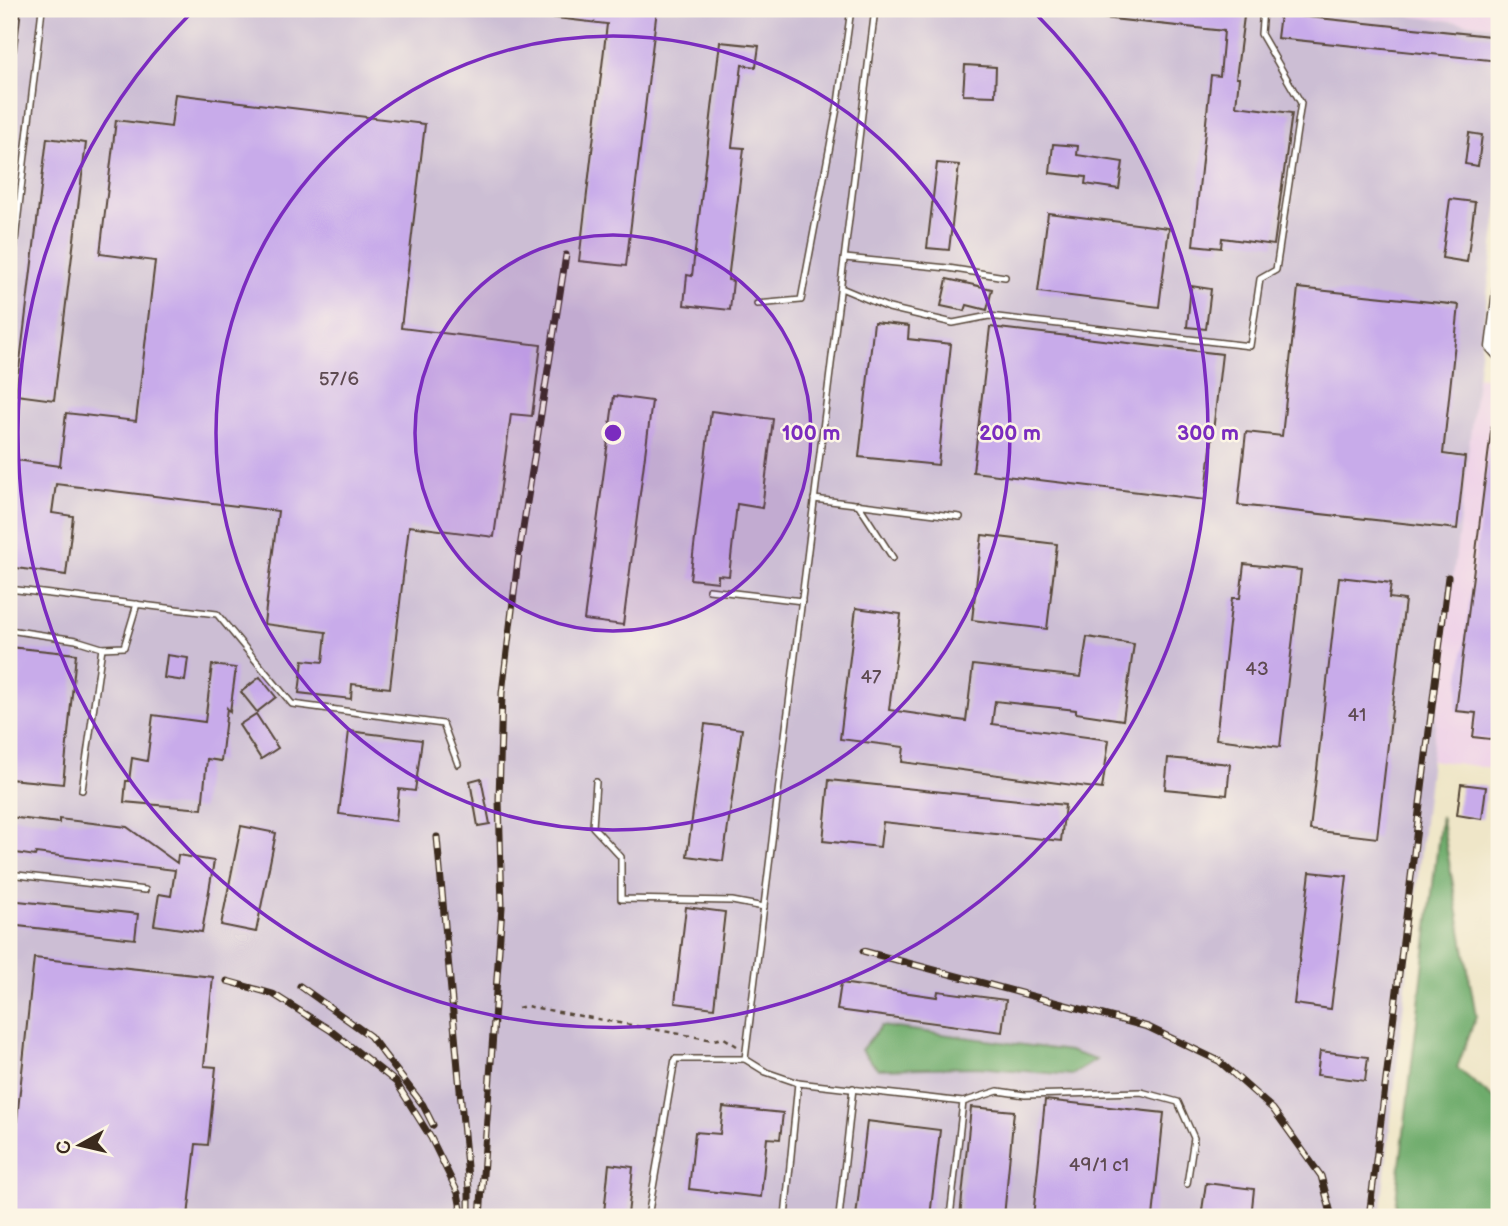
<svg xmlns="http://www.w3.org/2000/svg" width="1508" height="1226" font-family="'Balsamiq Sans',sans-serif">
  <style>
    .built { fill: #eed0e8 }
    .industrial { fill: #ccbed4 }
    .forest { fill: #6eac6c; stroke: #546b45; stroke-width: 2 }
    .building { fill: #c8abea }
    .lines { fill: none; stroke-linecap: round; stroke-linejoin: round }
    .service-casing { stroke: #564638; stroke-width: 8 }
    .minor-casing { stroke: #564638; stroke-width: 13 }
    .path { stroke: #564638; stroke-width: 2.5; stroke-dasharray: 5 5; stroke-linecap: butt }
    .service { stroke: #fff; stroke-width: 5 }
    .minor { stroke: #fff; stroke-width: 10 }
    .rail-casing { stroke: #3b2a1e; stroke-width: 7 }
    .rail { stroke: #fcf5e5; stroke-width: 4.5; stroke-dasharray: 13; stroke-linecap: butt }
    .ring { fill: none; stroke: #7b2cbf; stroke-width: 3.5 }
    .labels { text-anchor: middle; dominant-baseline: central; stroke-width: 5; stroke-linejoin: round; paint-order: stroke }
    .number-label { font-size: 19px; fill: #5e4a51 }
    .centre { fill: #7b2cbf; stroke: #fcf5e5; stroke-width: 3.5 }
    .ring-label { font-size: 21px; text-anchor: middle; font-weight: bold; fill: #7b2cbf; stroke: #fcf5e5; stroke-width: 5; stroke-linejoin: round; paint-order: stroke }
  </style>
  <rect width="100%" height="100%" fill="#fcf5e5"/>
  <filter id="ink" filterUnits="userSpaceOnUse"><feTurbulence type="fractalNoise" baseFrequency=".0143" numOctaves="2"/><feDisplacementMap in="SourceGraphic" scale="14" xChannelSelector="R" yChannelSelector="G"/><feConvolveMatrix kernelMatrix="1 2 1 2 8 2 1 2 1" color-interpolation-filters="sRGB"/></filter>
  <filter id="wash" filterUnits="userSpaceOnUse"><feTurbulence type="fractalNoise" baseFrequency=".00686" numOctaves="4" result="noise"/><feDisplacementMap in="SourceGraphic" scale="28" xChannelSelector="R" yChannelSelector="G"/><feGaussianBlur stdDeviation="1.57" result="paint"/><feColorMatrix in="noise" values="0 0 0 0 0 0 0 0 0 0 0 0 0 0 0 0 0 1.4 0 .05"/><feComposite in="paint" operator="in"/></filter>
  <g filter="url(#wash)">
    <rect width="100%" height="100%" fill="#efe6c8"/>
    <!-- built -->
    <g class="built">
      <path d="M1351 9H1499V27Z"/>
      <path d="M1476 376 1499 379V769L1431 760Z"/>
    </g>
    <!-- industrial -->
    <path class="industrial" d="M21 9H1351L1499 27V197L1431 760 1380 1217H9V69H13Z"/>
    <!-- forest -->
    <g class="forest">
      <path d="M1441 816 1476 1016 1457 1068 1499 1103V1217H1394Z"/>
      <path d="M881 1026 1069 1051 1096 1060 1072 1075 977 1067 878 1069 861 1050Z"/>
    </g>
    <g id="blocks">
      <!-- building -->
      <g class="building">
        <path d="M9 9H21L16 51H9Z"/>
        <path d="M540 9H657L626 266 579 261 607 24 540 16Z"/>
        <path d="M1084 9H1245L1236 78H1239L1236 106 1292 113 1274 245 1222 238 1221 248 1193 245 1211 75 1220 76 1224 31 1084 16Z"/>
        <path d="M1280 14 1499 37V61L1277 38Z"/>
        <path d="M720 42 759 46 756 67 742 65 732 147 744 148 728 280 733 281 730 310 684 305 687 275 692 276Z"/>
        <path d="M965 65 996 67 995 96 963 95Z"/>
        <path d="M175 94 425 124 401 328 541 345 532 416 511 414 494 537 409 526 390 688 352 684 351 699 299 693 303 660 323 662 326 632 264 624 278 511 56 484 52 513 73 516 66 575 9 567V459L60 466 66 413 136 421 155 261 100 254 116 120 171 127Z"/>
        <path d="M1469 133 1482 135 1478 166 1465 164Z"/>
        <path d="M47 138 86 143 54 400 16 395Z"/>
        <path d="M1053 144 1078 146 1077 155 1123 162 1119 189 1085 184 1086 177 1050 173Z"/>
        <path d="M937 163 959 165 949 250 927 248Z"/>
        <path d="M1450 199 1475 202 1467 262 1442 258Z"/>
        <path d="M1048 213 1169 228 1159 307 1038 292Z"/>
        <path d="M947 279 992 289 987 310 967 305 965 311 941 306Z"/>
        <path d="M1191 286 1211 289 1206 329 1187 327Z"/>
        <path d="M1298 288 1459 305 1443 454 1465 457 1457 529 1238 505 1246 432 1282 436Z"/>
        <path d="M874 322 909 326 908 339 951 344 938 465 859 457Z"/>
        <path d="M990 327 1222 354 1205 500 973 472Z"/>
        <path d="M614 396 652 401 623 625 584 620Z"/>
        <path d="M711 411 773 419 762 508 737 504 729 576 718 575V582L690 579Z"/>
        <path d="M1492 424 1499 425V740L1473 737 1476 713 1456 711Z"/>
        <path d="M982 535 1057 544 1047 629 972 620Z"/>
        <path d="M1244 564 1301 570 1280 747 1216 739 1232 598H1240Z"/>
        <path d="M1339 577 1391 583 1389 598 1405 600 1377 838 1310 830Z"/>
        <path d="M856 608 901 614 889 710 966 721 973 665 1081 677 1087 637 1134 644 1123 720 1076 713V710L995 701 992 724 1109 740 1102 789 902 762 904 747 840 739Z"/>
        <path d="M9 647 76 654 63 784 9 779Z"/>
        <path d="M167 655 188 658 185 681 164 678Z"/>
        <path d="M212 665 236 668 230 712 227 708 221 761 207 759 202 809 124 802 126 781H129L132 758 147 761 153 715 205 722Z"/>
        <path d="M260 677 276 697 257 712 241 692Z"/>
        <path d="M256 714 278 748 261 759 239 725Z"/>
        <path d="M705 724 742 729 723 861 687 856Z"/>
        <path d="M349 731 422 740 415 791 399 789 396 821 339 814Z"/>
        <path d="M1168 758 1230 764 1227 795 1165 789Z"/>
        <path d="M481 778 490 824 478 826 470 781Z"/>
        <path d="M829 780 1065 805 1061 841 883 822 880 847 823 841Z"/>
        <path d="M1461 784 1486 787 1482 819 1457 815Z"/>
        <path d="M9 817 59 823V819L127 827 177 863 178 855 214 861 202 932 154 925 159 894 171 896 175 870 36 853 35 856 9 852Z"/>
        <path d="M241 826 276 833 256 932 221 925Z"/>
        <path d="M1310 872 1347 876 1331 1009 1294 1004Z"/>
        <path d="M9 900 138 914 135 939 9 925Z"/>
        <path d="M686 907 725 912 714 1008 675 1003Z"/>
        <path d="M34 958 213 977 204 1066 216 1067 208 1145 196 1144 188 1217H9V1195Z"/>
        <path d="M841 983 937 997 938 991 1006 1000 1002 1032 837 1010Z"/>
        <path d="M1320 1051 1368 1057 1365 1081 1317 1075Z"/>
        <path d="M1045 1100 1164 1113 1153 1217H1033Z"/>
        <path d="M723 1107 783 1113 780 1139 767 1138 761 1197 689 1189 695 1132 720 1134Z"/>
        <path d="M971 1107 1014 1111 1004 1217H960Z"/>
        <path d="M867 1121 940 1130 930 1217H856Z"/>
        <path d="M609 1164 633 1167 628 1215 604 1213Z"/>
        <path d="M1206 1183 1254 1189 1251 1217H1201Z"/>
      </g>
    </g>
  </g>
  <g filter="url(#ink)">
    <use href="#blocks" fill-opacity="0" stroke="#564638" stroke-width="2"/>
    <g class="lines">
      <!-- service casing -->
      <g class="service-casing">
        <g id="service">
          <path d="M845 258 948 268 1005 277"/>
          <path d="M841 288 889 308 953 323 989 316 1250 346 1260 279 1276 270 1301 103 1261 34 1263 9"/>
          <path d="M9 292 42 9"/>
          <path d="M757 304 801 300 838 103 851 9"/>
          <path d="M814 499 960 517"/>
          <path d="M858 504 893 558"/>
          <path d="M9 589 217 614 292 704 443 724 458 764"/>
          <path d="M709 590 802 601"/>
          <path d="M9 630 76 640 102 648 82 790"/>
          <path d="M102 648 124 647 137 604"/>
          <path d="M596 782 593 827 621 857V899L732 901 764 907"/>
          <path d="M9 874 145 890"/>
          <path d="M745 1059 766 1072 798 1083 963 1102 950 1217"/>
          <path d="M963 1102 998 1091 1025 1095 1141 1092 1178 1102 1194 1138 1187 1184"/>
          <path d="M648 1217 675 1059H745L875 9"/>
          <path d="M785 1217 798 1083"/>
          <path d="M839 1217 853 1088"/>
        </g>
      </g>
      <!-- minor casing -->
      <g class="minor-casing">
        <path id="minor" d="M1499 283 1491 347 1499 356"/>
      </g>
      <!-- path -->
      <path class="path" d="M518 1008 526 1006 713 1040 724 1038 737 1046"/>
      <!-- service -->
      <use href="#service" class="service"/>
      <!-- minor -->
      <use href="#minor" class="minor"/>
      <!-- rail casing -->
      <g class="rail-casing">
        <g id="rail">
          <path d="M437 837 469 1189V1217"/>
          <path d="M863 951 1148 1027 1219 1061 1273 1109 1321 1176 1332 1217"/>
          <path d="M227 981 273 994 330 1030 396 1082 431 1138 458 1193 462 1214"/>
          <path d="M300 986 370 1036 423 1105 433 1125"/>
          <path d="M480 1217 502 907 499 800 502 693 518 560 566 255"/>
          <path d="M1369 1217 1448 577"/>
        </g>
      </g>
      <!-- rail -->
      <use href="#rail" class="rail"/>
    </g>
  </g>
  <!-- distance rings -->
  <circle cx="613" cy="433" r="198" fill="#7b2cbf" fill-opacity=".12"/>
  <g class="ring">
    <circle cx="613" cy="433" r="198"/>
    <circle cx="613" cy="433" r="397"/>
    <path d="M1034 12A595 595 0 1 1 192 12"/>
  </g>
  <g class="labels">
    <!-- number labels -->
    <g class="number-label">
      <text x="339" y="379">57/6</text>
      <text x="1257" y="669">43</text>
      <text x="871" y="677">47</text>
      <text x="1357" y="715">41</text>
      <text x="1099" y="1165">49/1 с1</text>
    </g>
  </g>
  <circle cx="613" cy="433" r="10" class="centre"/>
  <g class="ring-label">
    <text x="811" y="440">100 m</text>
    <text x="1010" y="440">200 m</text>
    <text x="1208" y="440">300 m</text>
  </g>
  <!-- margin -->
  <rect width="1508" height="1226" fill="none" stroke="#fcf5e5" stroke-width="35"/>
  <!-- north arrow -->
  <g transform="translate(80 1145) rotate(262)" stroke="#fcf5e5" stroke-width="5" paint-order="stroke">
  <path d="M0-5L12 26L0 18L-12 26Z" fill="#3b2a1e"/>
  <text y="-10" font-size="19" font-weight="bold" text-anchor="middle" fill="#3b2a1e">С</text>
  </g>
</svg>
